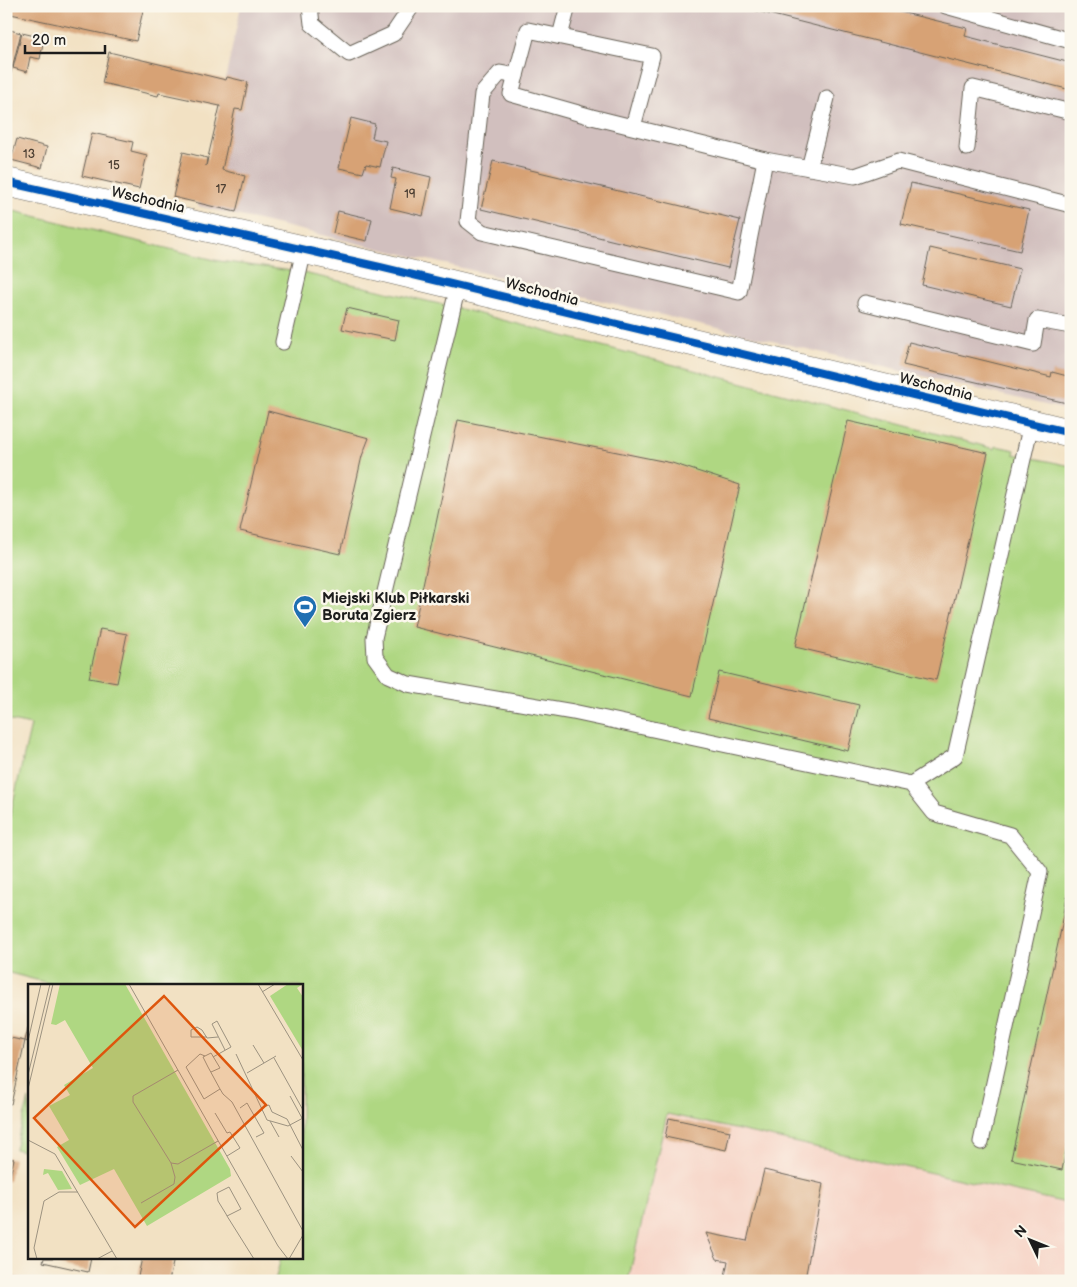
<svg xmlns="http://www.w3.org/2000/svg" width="1077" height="1287" font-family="'Balsamiq Sans',sans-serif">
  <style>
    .built { fill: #f6d2c4 }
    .industrial { fill: #d1bfbe }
    .green { fill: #afd782; stroke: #667a4f }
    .building { fill: #d7a275 }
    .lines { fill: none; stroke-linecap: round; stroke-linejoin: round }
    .service-casing { stroke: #676156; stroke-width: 17 }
    .minor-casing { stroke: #676156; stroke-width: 29 }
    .service { stroke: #fff; stroke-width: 15 }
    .minor { stroke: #fff; stroke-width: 28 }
    .cycleway-casing { stroke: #fbf7ec; stroke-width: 11 }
    .cycleway { stroke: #0057b8; stroke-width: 8 }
    .labels { text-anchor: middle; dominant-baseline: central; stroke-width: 5; stroke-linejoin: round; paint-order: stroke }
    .number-label { font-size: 12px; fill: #4b3e32 }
    .street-label { font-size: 15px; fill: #1c1c1c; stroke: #fbf7ec }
    .poi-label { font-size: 15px; font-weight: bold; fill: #1c1c1c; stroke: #fbf7ec; text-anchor: start }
    .inset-road { fill: none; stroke: #9c9280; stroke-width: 1 }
    .view { fill: #de560d; fill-opacity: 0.15; stroke: #de560d; stroke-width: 2.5 }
    .inset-edge { fill: none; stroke: #1c1c1c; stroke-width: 2.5 }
  </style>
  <rect width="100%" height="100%" fill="#fbf7ec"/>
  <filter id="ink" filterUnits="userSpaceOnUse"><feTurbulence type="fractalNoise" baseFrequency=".02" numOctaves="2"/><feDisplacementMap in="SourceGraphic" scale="10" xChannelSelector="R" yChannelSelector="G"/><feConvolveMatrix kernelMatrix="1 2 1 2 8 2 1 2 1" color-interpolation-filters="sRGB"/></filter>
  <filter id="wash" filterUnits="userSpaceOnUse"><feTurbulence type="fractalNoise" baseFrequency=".0096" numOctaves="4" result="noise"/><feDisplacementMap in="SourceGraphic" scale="20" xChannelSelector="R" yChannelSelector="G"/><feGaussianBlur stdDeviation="1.12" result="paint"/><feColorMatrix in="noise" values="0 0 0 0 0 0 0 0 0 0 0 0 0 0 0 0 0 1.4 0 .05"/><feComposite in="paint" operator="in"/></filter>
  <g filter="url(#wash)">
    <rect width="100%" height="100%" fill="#f2e1c3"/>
    <!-- built -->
    <path class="built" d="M667 1114 1071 1204V1281H628Z"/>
    <!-- industrial -->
    <path class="industrial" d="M241 6H1071V411L198 206Z"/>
    <!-- green -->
    <g class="green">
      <path d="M6 209 219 261 299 272 453 307 995 449 996 446 1015 450 1014 454 1071 466V1204L667 1114 628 1281H275L281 1258H301V986H59L6 972V833L31 725 6 720Z"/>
      <path d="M29 1099V1152L15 1149Z"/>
    </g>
    <g id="blocks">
      <!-- building -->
      <g class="building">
        <path d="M6 6H144L136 41 6 13Z"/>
        <path d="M737 6H875L967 28 965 36 1071 63V90Z"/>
        <path d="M6 29 21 33 10 76H6Z"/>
        <path d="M22 33 44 38 40 59 30 57 27 72 13 68Z"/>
        <path d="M109 52 226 80 227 77 248 82 242 110 235 109 222 170 245 176 236 212 173 197 183 152 207 158 206 166 220 106 159 93 158 96 102 83Z"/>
        <path d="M351 118 375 124 372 138 386 141 380 167 366 164 363 173 339 168Z"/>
        <path d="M92 133 133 142 131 151 147 155 139 189 82 176Z"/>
        <path d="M17 139 47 147 42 168 11 160Z"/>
        <path d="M493 161 740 220 728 268 481 209Z"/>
        <path d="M393 168 431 177 423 216 390 208 396 179 391 178Z"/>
        <path d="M911 183 1029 210 1020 251 901 224Z"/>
        <path d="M338 211 372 219 367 241 333 233Z"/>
        <path d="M930 248 1020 269 1011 306 922 285Z"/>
        <path d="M347 308 399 320 395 340 342 329Z"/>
        <path d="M909 342 1051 377 1052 372 1071 377V404L903 365Z"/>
        <path d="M268 411 369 438 362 456 340 554 240 531Z"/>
        <path d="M458 420 672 463 740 485 692 696 414 627Z"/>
        <path d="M848 421 988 453 936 680 795 647Z"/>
        <path d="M100 629 127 634 117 683 89 678Z"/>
        <path d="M719 672 859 705 848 751 708 718Z"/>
        <path d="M1069 884H1071V1128L1062 1170 1011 1159 1062 925Z"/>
        <path d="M28 1028 29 1042 25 1041 11 1104 6 1103V1037L25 1041Z"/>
        <path d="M669 1118 730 1131 726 1150 665 1137Z"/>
        <path d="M6 1157 14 1159 9 1180 6 1182Z"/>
        <path d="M764 1170 823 1184 805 1279 811 1281H724L728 1261 717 1259 706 1233 747 1241Z"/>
        <path d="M44 1258H91L88 1272 43 1262Z"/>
        <path d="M142 1258H174L169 1281H137Z"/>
        <path d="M6 1275 29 1280V1281H6Z"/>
      </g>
    </g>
  </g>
  <g filter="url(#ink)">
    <use href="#blocks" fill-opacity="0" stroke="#676156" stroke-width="1"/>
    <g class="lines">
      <!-- service casing -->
      <g class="service-casing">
        <g id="service">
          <path d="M310 6 312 24 349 54 393 34 412 6"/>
          <path d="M946 6 1071 41"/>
          <path d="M560 36 568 6"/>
          <path d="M516 76 500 73 482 94 468 221 482 232 739 292 765 160"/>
          <path d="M633 127 652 56 528 30 511 94 592 117 765 160 855 176 898 161 1071 205"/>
          <path d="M967 148 973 88 1071 112"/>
          <path d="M809 168 827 98"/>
          <path d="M458 286 374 638 375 657 388 675 408 684 573 712 911 784 934 813 1010 835 1040 872 981 1142"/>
          <path d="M865 303 1033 344 1037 320 1071 326"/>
          <path d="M283 342 304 250"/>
          <path d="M911 784 955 756 1031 424"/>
        </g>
      </g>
      <!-- minor casing -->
      <g class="minor-casing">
        <path id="minor" d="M6 182 380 267 1071 433"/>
      </g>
      <!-- service -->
      <use href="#service" class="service"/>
      <!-- minor -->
      <use href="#minor" class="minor"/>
      <!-- cycleway casing -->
      <g class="cycleway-casing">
        <path id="cycleway" d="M6 182 380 267 1071 433"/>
      </g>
      <!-- cycleway -->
      <use href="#cycleway" class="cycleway"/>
    </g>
  </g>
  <!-- icons -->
  <defs>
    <g id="stadium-pin" transform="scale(1.25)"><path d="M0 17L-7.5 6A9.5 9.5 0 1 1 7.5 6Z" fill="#1f6fb2" stroke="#fbf7ec"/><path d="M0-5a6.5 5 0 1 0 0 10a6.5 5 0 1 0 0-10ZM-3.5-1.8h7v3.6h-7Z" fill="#fff"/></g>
  </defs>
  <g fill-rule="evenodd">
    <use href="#stadium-pin" x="305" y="607"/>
  </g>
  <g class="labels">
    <!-- number labels -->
    <g class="number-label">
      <text x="29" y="154">13</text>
      <text x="114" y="165">15</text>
      <text x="221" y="189">17</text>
      <text x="410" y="194">19</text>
    </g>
    <!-- street labels -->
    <g class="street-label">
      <text transform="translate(148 200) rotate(13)">Wschodnia</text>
      <text transform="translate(542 292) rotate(14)">Wschodnia</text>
      <text transform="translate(936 387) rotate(14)">Wschodnia</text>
    </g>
    <!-- poi labels -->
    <g class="poi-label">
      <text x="322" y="598">Miejski Klub Piłkarski<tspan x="322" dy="17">Boruta Zgierz</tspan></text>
    </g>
  </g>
  <!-- overview -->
  <g transform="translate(28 984)">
    <rect width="275" height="275" fill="#f2e1c3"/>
    <path d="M32 0H97L202 185 203 192 119 242 86 185 52 201 29 163 41 156 21 122 42 111 36 101 65 84 37 36 28 41 23 40ZM260 0H275L269 4 275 13V67L242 12ZM16 185 34 187 44 205 30 206 20 189 15 191Z" fill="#afd782"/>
    <path class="inset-road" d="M101 0 250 262 260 275M230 0 275 76M234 8 247 0M179 53H163V46L169 43 174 46 179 54 190 53M0 57 13 0M225 61 236 79M208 70 239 136 260 142 275 134M177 72 172 70 158 83 176 115 192 105M185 73 203 63 189 37 184 40 197 66M246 74 275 126M183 88 192 84 183 69 175 73 180 83 192 105 195 110 204 118 275 247M219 89 248 72M0 91 22 0M0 105 25 0M262 112 274 134M212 124 219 119 236 149 228 153M233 124 241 121 244 128 259 135 275 166M187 129 199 149 202 148 212 164 199 172M242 137 251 153M0 156 27 170 89 275M263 172 275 188M143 179 150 180 190 157M113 219 146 200 147 193 143 179 105 118V112L150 86M199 232 213 225 201 203 189 209 190 217 198 230 199 232 226 275M9 275 6 264 16 217 31 208H50M69 275 84 267M261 275 275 251"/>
    <path class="view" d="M136 12 238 121 107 243 6 134Z"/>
    <rect width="275" height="275" class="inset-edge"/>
  </g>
  <!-- margin -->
  <rect width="1077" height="1287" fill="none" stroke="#fbf7ec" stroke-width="25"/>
  <!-- north arrow -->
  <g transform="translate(1030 1240) rotate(313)" stroke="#fbf7ec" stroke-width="4" paint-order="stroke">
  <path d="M0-4L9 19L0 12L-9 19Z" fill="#1c1c1c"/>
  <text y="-8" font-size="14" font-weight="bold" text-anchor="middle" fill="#1c1c1c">N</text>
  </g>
  <!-- scale -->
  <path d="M25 45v8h80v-8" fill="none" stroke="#1c1c1c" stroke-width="2.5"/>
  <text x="32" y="45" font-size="15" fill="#1c1c1c" stroke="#fbf7ec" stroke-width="4" paint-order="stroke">20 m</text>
</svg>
